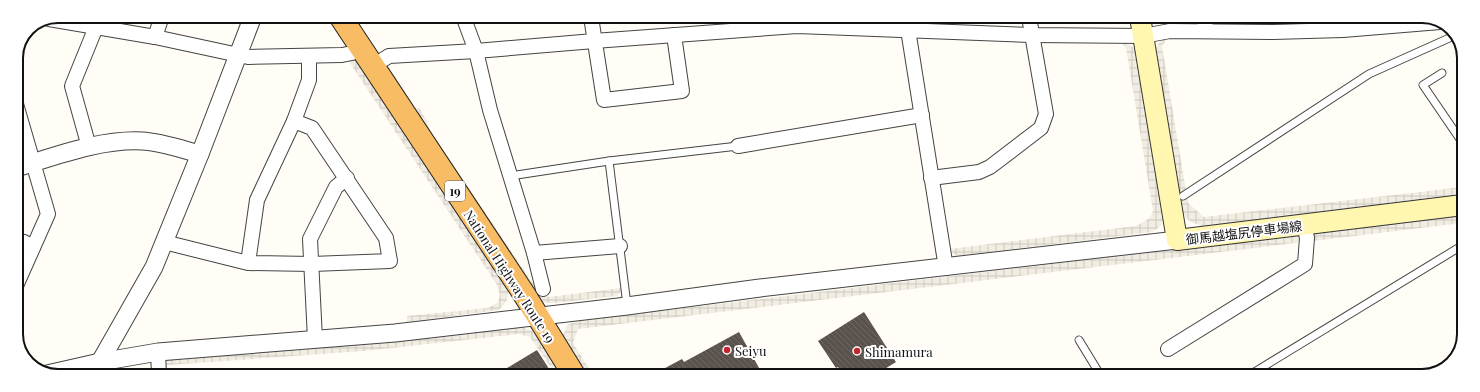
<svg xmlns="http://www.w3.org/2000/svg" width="1480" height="392" font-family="'Playfair Display','Noto Sans JP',serif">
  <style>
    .plaza { fill: url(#plaza-grid) }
    .building { fill: url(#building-back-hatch) }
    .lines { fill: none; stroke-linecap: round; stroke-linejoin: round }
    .service-casing { stroke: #444; stroke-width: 9 }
    .minor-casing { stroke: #444; stroke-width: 16 }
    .tertiary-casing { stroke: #444; stroke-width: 19 }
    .secondary-casing { stroke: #333; stroke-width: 22 }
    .trunk-casing { stroke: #222; stroke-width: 24 }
    .service { stroke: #fff; stroke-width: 7 }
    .minor { stroke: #fff; stroke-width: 14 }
    .tertiary { stroke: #fff; stroke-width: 17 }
    .secondary { stroke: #fff6b0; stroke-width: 20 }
    .trunk { stroke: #f7bc64; stroke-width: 22 }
    .poi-dot { fill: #c4262e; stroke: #fff; stroke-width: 1.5 }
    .labels { text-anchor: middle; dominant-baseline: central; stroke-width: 4; stroke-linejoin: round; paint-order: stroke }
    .shield { fill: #fff; stroke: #585858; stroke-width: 1 }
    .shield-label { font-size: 12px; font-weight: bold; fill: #111 }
    .street-label { font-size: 13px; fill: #111; stroke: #fff }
    .poi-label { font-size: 13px; fill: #111; stroke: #fff; text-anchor: start }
    .rim { fill: none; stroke: #111; stroke-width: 2 }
  </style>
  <defs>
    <pattern id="plaza-grid" width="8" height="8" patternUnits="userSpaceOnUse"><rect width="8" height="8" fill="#f1ede2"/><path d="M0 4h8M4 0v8" fill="none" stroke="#cecac1"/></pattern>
    <pattern id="building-back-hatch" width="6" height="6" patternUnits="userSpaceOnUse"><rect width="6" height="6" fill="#5a524d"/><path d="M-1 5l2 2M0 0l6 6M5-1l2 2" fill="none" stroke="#6d6662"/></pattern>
  </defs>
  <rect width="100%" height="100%" fill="#fffdf5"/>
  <!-- plaza -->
  <g class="plaza">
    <path d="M1162 40H1166L1162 46 1188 203 1204 217 1463 187V196L1202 226 1191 222 1186 218 1182 211 1155 51 1158 44Z"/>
    <path d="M1123 44 1130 45 1135 49 1163 211V219L1161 225 1157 229 1152 232 958 256 954 255 950 249 1136 226 1150 218 1153 211 1126 48Z"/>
    <path d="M355 57 508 290 507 301 499 310 407 322V316L488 308 498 302 500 295 497 285 348 60Z"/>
    <path d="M389 67 416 109 419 108 428 122 426 123 432 134 538 291 549 297 621 288V291L617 296 554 303H541L386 70Z"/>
    <path d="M1463 215V223L578 329 573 343 593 375H587L564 340 563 336 567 325 577 321 1175 249Z"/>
    <path d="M522 327 532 331 562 375H556L530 337 519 334 364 351 168 365 164 369 165 363 168 360 196 356 403 341Z"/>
  </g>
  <!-- building -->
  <g class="building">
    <path d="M864 312 896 362 875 375H844L838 367 836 368 818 341Z"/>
    <path d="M739 332 763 375H652L682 359 684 362Z"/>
    <path d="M537 350 553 375H511L507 368Z"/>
  </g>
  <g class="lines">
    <!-- service casing -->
    <g class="service-casing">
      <g id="service">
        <path d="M1442 73 1423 85 1464 145"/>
        <path d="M609 161 627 305"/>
        <path d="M510 176 609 161 738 146"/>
        <path d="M1183 196 1369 74 1456 35"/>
        <path d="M1079 340 1101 376"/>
        <path d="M1248 376 1463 245"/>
      </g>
    </g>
    <!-- minor casing -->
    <g class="minor-casing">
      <g id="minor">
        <path d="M463 16 476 51 490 110 534 253 543 289"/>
        <path d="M591 17 604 100 682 91 674 35"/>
        <path d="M906 17 946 268"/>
        <path d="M49 19 155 37 248 57 342 55 352 53 361 48"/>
        <path d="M1203 30 1208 17"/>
        <path d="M155 37 162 16"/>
        <path d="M373 66 389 56 476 51 594 41 797 26 1032 35 1143 36 1170 31 1273 32 1343 30 1440 22"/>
        <path d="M16 104 48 214 16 286"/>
        <path d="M294 121 309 80V56"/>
        <path d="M738 146 922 115"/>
        <path d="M89 147 72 86 96 27"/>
        <path d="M931 178 979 172 990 167 1041 128 1046 114 1029 17"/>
        <path d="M16 240 24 242 33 247"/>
        <path d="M164 242 248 263 312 264 390 261 386 238 312 128 294 121 257 200 248 263"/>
        <path d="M534 253 620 246"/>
        <path d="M315 339 310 239 336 187 347 178"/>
        <path d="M1168 349 1305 264 1307 238 1304 224"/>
        <path d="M158 352 159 375"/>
      </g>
    </g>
    <!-- tertiary casing -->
    <g class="tertiary-casing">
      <g id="tertiary">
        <path d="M16 168C56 156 100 139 142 141 161 142 181 149 200 154"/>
        <path d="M96 369 154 267 200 154 253 16"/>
        <path d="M47 374 100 362 158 352 395 333 627 306 760 288 1177 240"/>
      </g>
    </g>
    <!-- secondary casing -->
    <g class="secondary-casing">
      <path id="secondary" d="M1140 17 1177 240 1463 205"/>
    </g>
    <!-- trunk casing -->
    <g class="trunk-casing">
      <path id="trunk" d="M340 16 524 294 574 375"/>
    </g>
    <!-- service -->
    <use href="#service" class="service"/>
    <!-- minor -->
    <use href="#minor" class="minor"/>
    <!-- tertiary -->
    <use href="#tertiary" class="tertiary"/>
    <!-- secondary -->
    <use href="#secondary" class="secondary"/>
    <!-- trunk -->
    <use href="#trunk" class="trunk"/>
  </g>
  <!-- markers -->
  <g class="poi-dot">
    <circle cx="727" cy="350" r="4"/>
    <circle cx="857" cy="351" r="4"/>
  </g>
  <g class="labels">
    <!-- shield labels -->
    <rect class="shield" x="445" y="181" width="20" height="20" rx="3"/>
    <g class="shield-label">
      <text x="455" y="191">19</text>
    </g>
    <!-- street labels -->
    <g class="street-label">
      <text transform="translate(1244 232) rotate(-7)">御馬越塩尻停車場線</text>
      <text transform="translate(510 276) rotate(57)">National Highway Route 19</text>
    </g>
    <!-- poi labels -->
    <g class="poi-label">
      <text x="735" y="350">Seiyu</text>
      <text x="865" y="351">Shimamura</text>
    </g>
  </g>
  <!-- crop -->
  <path d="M0 0H1480V392H0ZM58 23H1422A35 35 0 0 1 1457 58V334A35 35 0 0 1 1422 369H58A35 35 0 0 1 23 334V58A35 35 0 0 1 58 23Z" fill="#fff" fill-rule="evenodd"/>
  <path class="rim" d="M58 23H1422A35 35 0 0 1 1457 58V334A35 35 0 0 1 1422 369H58A35 35 0 0 1 23 334V58A35 35 0 0 1 58 23Z"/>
</svg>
